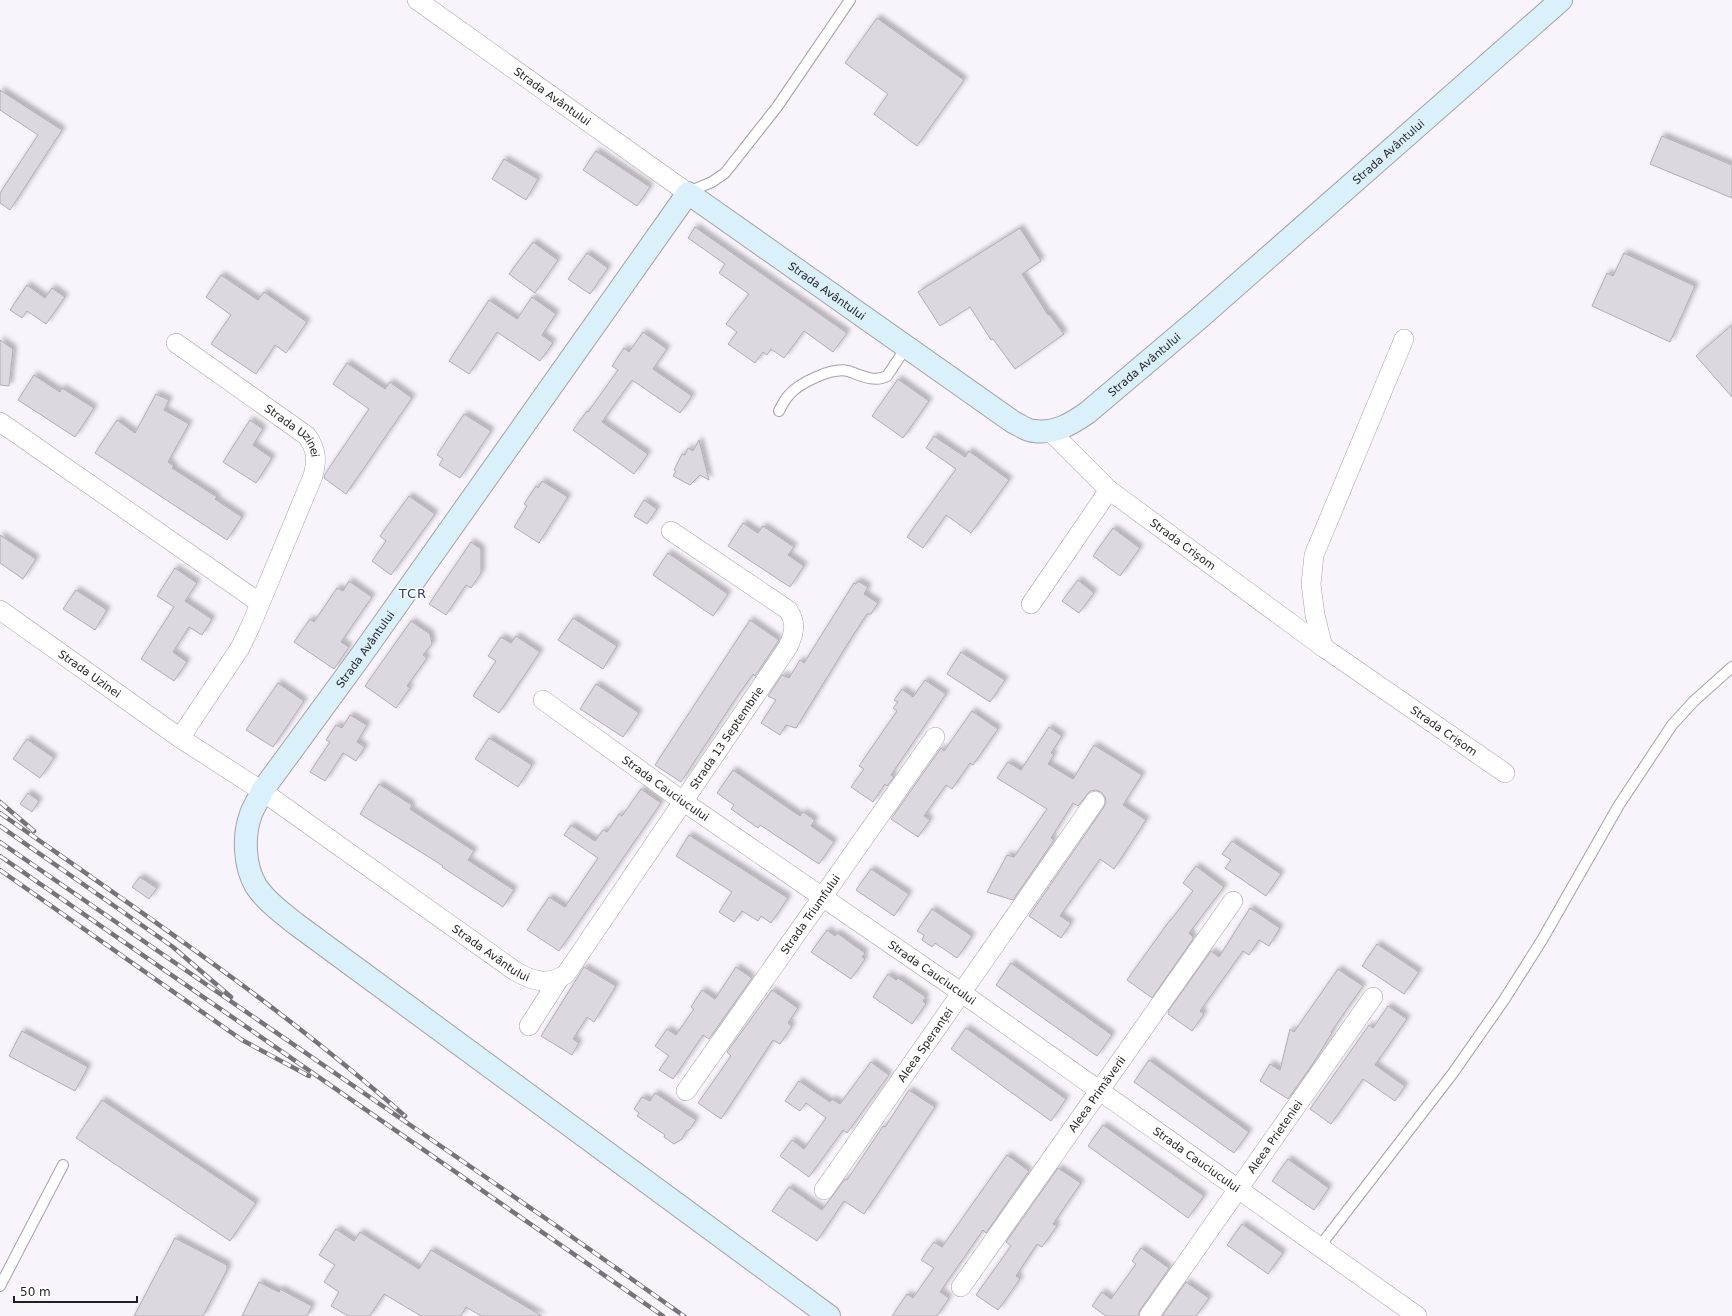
<svg xmlns="http://www.w3.org/2000/svg" width="1732" height="1316" font-family="'DejaVu Sans',sans-serif">
  <style>
    .building { fill: #ddd7df; stroke: #b2adb5; filter: url(#shadow) }
    .lines { fill: none; stroke-linecap: round; stroke-linejoin: round }
    .lane-casing { stroke: #a6a1a8; stroke-width: 12 }
    .street-casing { stroke: #a6a1a8; stroke-width: 20 }
    .secondary-casing { stroke: #a6a1a8; stroke-width: 24 }
    .lane { stroke: #fff; stroke-width: 10 }
    .street { stroke: #fff; stroke-width: 19 }
    .secondary { stroke: #daf0fb; stroke-width: 22 }
    .rail-casing { stroke: #777378; stroke-width: 4.5 }
    .rail { stroke: #fff; stroke-width: 3; stroke-dasharray: 9; stroke-linecap: butt }
    .labels { text-anchor: middle; dominant-baseline: central; stroke-width: 3; stroke-linejoin: round; paint-order: stroke }
    .street-label { font-size: 11px; fill: #211f21; stroke: #fff }
    .quarter-label { font-size: 13px; letter-spacing: 1px; fill: #363b76; stroke: #fff }
  </style>
  <defs>
    <filter id="shadow"><feDropShadow dx="3.5" dy="-3.5" stdDeviation="2" flood-color="#0004"/></filter>
  </defs>
  <rect width="100%" height="100%" fill="#f9f3fb"/>
  <!-- building -->
  <g class="building">
    <path d="M877 18 964 80 917 146 874 114 888 94 845 63Z"/>
    <path d="M0 90 62 130 10 210 0 203V193L38 135 0 110Z"/>
    <path d="M1662 136 1732 165V198L1650 164Z"/>
    <path d="M596 151 650 187 637 206 583 170Z"/>
    <path d="M504 159 538 179 526 200 492 179Z"/>
    <path d="M695 227 847 333 833 352 804 331 784 358 771 349 767 355 763 352 755 363 728 344 737 332 726 324 749 294 719 273 725 264 688 238Z"/>
    <path d="M1020 228 1041 261 1022 274 1048 315 1049 314 1064 334 1015 369 993 339 991 340 970 307 940 326 918 292Z"/>
    <path d="M533 242 558 260 535 293 509 274Z"/>
    <path d="M587 253 608 268 590 294 568 279Z"/>
    <path d="M1624 253 1695 286 1670 342 1592 306 1607 273 1613 276Z"/>
    <path d="M221 275 258 300 264 292 307 322 286 353 275 345 256 374 211 344 231 315 206 297Z"/>
    <path d="M27 285 45 298 52 288 65 297 46 324 27 311 22 318 10 310Z"/>
    <path d="M532 297 556 314 542 335 553 343 540 361 497 332 469 374 449 361 489 300 517 319Z"/>
    <path d="M1732 325V397L1696 356Z"/>
    <path d="M643 332 667 349 653 369 692 396 680 413 632 380 602 422 648 454 634 474 573 430 587 411 588 412 618 370 612 366 624 348 629 352Z"/>
    <path d="M0 340 13 349 9 386 0 385Z"/>
    <path d="M347 363 385 389 390 382 412 398 346 494 324 478 325 474 369 409 333 384Z"/>
    <path d="M34 375 60 392 62 388 94 408 75 437 18 400Z"/>
    <path d="M898 379 929 401 903 438 872 416Z"/>
    <path d="M156 394 169 400 164 410 189 424 168 462 174 466 172 468 217 497 215 499 242 517 227 540 95 453 117 420 135 433Z"/>
    <path d="M464 414 491 431 460 478 439 465 443 459 437 455Z"/>
    <path d="M250 420 263 429 253 445 272 458 256 483 223 462Z"/>
    <path d="M934 436 965 457 969 451 1009 480 971 533 946 515 923 548 907 537 956 469 926 448Z"/>
    <path d="M699 440 709 480 700 475 690 485 673 476 676 471 674 470 682 454 685 455 688 448 693 451Z"/>
    <path d="M542 481 568 497 539 543 514 527 527 506 524 504 536 486 538 488Z"/>
    <path d="M409 496 435 514 391 575 372 561 386 541 380 536Z"/>
    <path d="M644 500 657 509 647 524 634 516Z"/>
    <path d="M743 523 758 533 763 526 794 547 788 555 804 566 790 587 728 546Z"/>
    <path d="M1113 528 1140 548 1120 576 1093 556Z"/>
    <path d="M0 535 36 559 23 579 0 563Z"/>
    <path d="M471 542 481 549V573L471 588 466 585 446 615 429 604Z"/>
    <path d="M668 553 728 594 713 616 653 575Z"/>
    <path d="M175 568 197 583 185 601 212 619 202 635 189 627 173 652 187 662 174 681 141 659 174 607 157 596Z"/>
    <path d="M1078 580 1094 593 1079 613 1062 601Z"/>
    <path d="M349 581 372 597 341 642 349 647 334 669 294 642 310 619 314 622 337 588 343 591Z"/>
    <path d="M858 581 868 587 864 594 878 603 871 614H867L850 640 796 728 786 725 780 735 761 723 776 700 768 696 782 675 789 678 800 660 804 663 854 583 856 584Z"/>
    <path d="M76 590 107 610 95 630 63 609Z"/>
    <path d="M573 618 617 646 603 669 558 640Z"/>
    <path d="M750 620 779 640 755 676 753 674 732 704 681 782 655 765Z"/>
    <path d="M411 621 430 634 432 644 423 655 427 658 407 686 410 688 396 708 365 686Z"/>
    <path d="M516 636 540 652 499 713 473 696 496 661 488 656 501 637 511 643Z"/>
    <path d="M961 652 1005 680 990 702 947 674Z"/>
    <path d="M925 680 946 694 891 775 894 777 887 786 885 784 873 802 851 787 864 769 859 766 897 711 893 708 898 702 894 700 902 689 913 697Z"/>
    <path d="M278 683 304 701 273 747 246 730Z"/>
    <path d="M596 684 639 713 623 737 580 709Z"/>
    <path d="M972 711 998 729 973 765 970 763 952 789 946 785 924 816 930 820 918 837 891 819 941 748 944 751Z"/>
    <path d="M350 715 367 725 357 742 365 747 356 761 343 753 325 781 310 772 330 742 326 740 336 725 342 728Z"/>
    <path d="M1049 727 1062 736 1051 753 1054 755 1048 764 1073 779 1094 745 1142 775 1123 805 1146 820 1114 869 1100 859 1060 916 1071 923 1061 938 1029 916 1104 807 1106 802 1105 797 1101 792 1096 790 1090 791 1078 806 1073 803 1051 838 1054 840 1013 900 987 892 1007 855 1014 857 1047 809 997 778 1008 762 1021 770Z"/>
    <path d="M489 738 532 765 518 787 475 759Z"/>
    <path d="M27 739 54 758 40 778 13 759Z"/>
    <path d="M733 770 800 816 803 812 815 820 811 826 834 842 819 864 760 825 758 828 731 809 734 805 717 793Z"/>
    <path d="M379 784 412 805 410 809 474 851 468 860 514 890 503 907 442 867 443 866 360 814Z"/>
    <path d="M641 789 661 803 559 951 527 930 549 897 565 907 598 858 564 835 571 825 595 841 603 830 607 832 619 814 622 816Z"/>
    <path d="M28 793 39 801 32 812 20 804Z"/>
    <path d="M689 835 788 898 771 923 761 916 758 921 742 911 734 922 719 912 732 892 676 856Z"/>
    <path d="M1232 841 1281 874 1266 896 1225 868 1231 860 1222 854Z"/>
    <path d="M1196 866 1224 887 1189 933 1193 937V939L1152 998 1127 980 1170 920H1171L1193 891 1183 883Z"/>
    <path d="M871 869 909 894 894 916 856 890Z"/>
    <path d="M140 877 157 888 149 899 132 887Z"/>
    <path d="M1250 908 1280 928 1269 946 1259 940 1249 955 1243 951 1200 1011 1204 1014 1192 1031 1168 1014 1169 1010 1211 951 1219 957Z"/>
    <path d="M932 909 972 936 957 958 935 943 932 947 922 940 924 935 917 931Z"/>
    <path d="M827 930 835 936 837 933 865 953 862 957 865 959 851 979 811 952Z"/>
    <path d="M1377 944 1419 972 1404 994 1362 966Z"/>
    <path d="M1011 963 1112 1035 1097 1056 996 985Z"/>
    <path d="M584 967 616 986 594 1022 587 1017 573 1039 579 1043 572 1055 541 1036Z"/>
    <path d="M736 967 752 978 709 1039 703 1035 673 1079 659 1070 669 1056 655 1046 667 1029 676 1035 694 1009 691 1007 702 990 715 999Z"/>
    <path d="M1338 969 1363 986 1331 1032 1332 1033 1312 1065 1288 1099 1260 1081 1270 1064 1280 1070 1290 1029 1294 1032Z"/>
    <path d="M888 974 896 980 898 978 926 997 923 1001 926 1004 912 1024 873 997Z"/>
    <path d="M772 990 798 1008 788 1023 792 1026 780 1044 773 1040 721 1119 698 1103 731 1056 727 1052Z"/>
    <path d="M1388 1006 1407 1019 1375 1065 1405 1086 1395 1101 1363 1079 1331 1124 1310 1109 1369 1025 1373 1028Z"/>
    <path d="M966 1028 1066 1099 1051 1121 951 1049Z"/>
    <path d="M22 1031 88 1067 75 1091 9 1056Z"/>
    <path d="M1149 1060 1249 1132 1234 1153 1134 1082Z"/>
    <path d="M871 1062 889 1075 847 1133 843 1130 809 1177 780 1156 792 1140 804 1149 826 1118 806 1103 800 1111 785 1101 799 1081 830 1102 832 1099 840 1104Z"/>
    <path d="M909 1090 935 1107 864 1214 844 1201 817 1241 772 1211 789 1187 822 1210 845 1179 847 1180 883 1126 885 1127Z"/>
    <path d="M655 1093 696 1120 690 1129 686 1131 682 1139 674 1144 664 1137 665 1135 637 1116 639 1113 634 1109 642 1097 650 1101Z"/>
    <path d="M102 1100 256 1203 230 1241 76 1138Z"/>
    <path d="M1103 1125 1204 1196 1188 1218 1088 1146Z"/>
    <path d="M1007 1155 1029 1171 986 1233 983 1230 940 1292 949 1298 937 1316H892L907 1294 913 1298 934 1268 921 1260 934 1242 942 1247Z"/>
    <path d="M1288 1159 1329 1188 1314 1210 1272 1181Z"/>
    <path d="M1058 1168 1081 1183 1053 1224 1057 1226 1042 1247 1037 1244 1016 1276 1020 1279 998 1310 976 1295 1011 1246 1006 1242Z"/>
    <path d="M1242 1224 1283 1253 1268 1274 1227 1245Z"/>
    <path d="M336 1229 354 1241 360 1232 419 1269 431 1250 542 1316H481L466 1307 461 1316H421L384 1294 370 1316H348L331 1306 339 1292 324 1282 335 1265 319 1255Z"/>
    <path d="M175 1238 227 1265V1270L203 1316H134Z"/>
    <path d="M1141 1248 1169 1268 1168 1270 1140 1310 1138 1316H1106L1092 1306 1102 1292 1111 1299 1136 1264 1132 1261Z"/>
    <path d="M259 1282 279 1292 280 1289 312 1306 307 1316H242Z"/>
    <path d="M1186 1282 1209 1298 1196 1316H1162Z"/>
  </g>
  <g class="lines">
    <!-- lane casing -->
    <g class="lane-casing">
      <g id="lane">
        <path d="M688 192 712 182 725 173 777 107 850 0"/>
        <path d="M779 411C782 405 785 399 789 395 799 383 832 367 848 371 860 375 874 383 887 376L907 346"/>
        <path d="M1320 1246 1453 1073 1504 1000 1542 940 1619 805 1672 725 1694 701 1732 667"/>
        <path d="M0 1286 63 1165"/>
      </g>
    </g>
    <!-- street casing -->
    <g class="street-casing">
      <g id="street">
        <path id="s1" d="M417 0 688 193"/>
        <path id="s2" d="M176 343 307 436C317 450 317 460 313 476L251 625 240 648 180 738"/>
        <path d="M0 422 260 603"/>
        <path id="s3" d="M1050 431 1109 490 1323 647 1505 773"/>
        <path d="M1031 604 1109 490"/>
        <path id="s4" d="M0 610 180 738 262 791 515 971C532 981 548 986 566 974L788 647C794 634 797 623 788 610L671 531"/>
        <path d="M1323 647 1315 615 1311 584 1314 555 1404 339"/>
        <path id="s5" d="M543 700 684 802 962 993 1417 1316"/>
        <path d="M529 1026 559 979"/>
        <path id="s6" d="M686 1091 935 737"/>
        <path id="s7" d="M824 1190 1095 801"/>
        <path id="s8" d="M961 1287 1233 901"/>
        <path id="s9" d="M1149 1316 1373 997"/>
      </g>
    </g>
    <!-- secondary casing -->
    <g class="secondary-casing">
      <g id="secondary">
        <path id="s10" d="M829 1316 296 924C282 913 266 901 256 886 244 866 243 835 251 814 254 806 259 799 262 791L360 657 688 193 1013 422C1020 425 1027 431 1034 431 1055 434 1071 424 1087 413L1197 320 1561 0"/>
      </g>
    </g>
    <!-- lane -->
    <use href="#lane" class="lane"/>
    <!-- street -->
    <use href="#street" class="street"/>
    <!-- secondary -->
    <use href="#secondary" class="secondary"/>
    <!-- rail casing -->
    <g class="rail-casing">
      <g id="rail">
        <path d="M0 802 34 831"/>
        <path d="M0 813C138 910 278 1004 405 1116"/>
        <path d="M0 826 173 947 231 997"/>
        <path d="M0 842 558 1227 684 1316"/>
        <path d="M0 856 663 1316"/>
        <path d="M0 870 242 1040 309 1076"/>
      </g>
    </g>
    <!-- rail -->
    <use href="#rail" class="rail"/>
  </g>
  <g class="labels">
    <!-- street labels -->
    <g class="street-label">
      <text stroke="none"><textPath href="#s1" startOffset="166">Strada Avântului</textPath></text>
      <text stroke="none"><textPath href="#s10" startOffset="2428">Strada Avântului</textPath></text>
      <text stroke="none"><textPath href="#s10" startOffset="1721">Strada Avântului</textPath></text>
      <text stroke="none"><textPath href="#s10" startOffset="2104">Strada Avântului</textPath></text>
      <text stroke="none"><textPath href="#s2" startOffset="147">Strada Uzinei</textPath></text>
      <text stroke="none"><textPath href="#s3" startOffset="175">Strada Crișom</textPath></text>
      <text stroke="none"><textPath href="#s10" startOffset="992">Strada Avântului</textPath></text>
      <text stroke="none"><textPath href="#s4" startOffset="110">Strada Uzinei</textPath></text>
      <text stroke="none"><textPath href="#s3" startOffset="496">Strada Crișom</textPath></text>
      <text stroke="none"><textPath href="#s4" startOffset="969">Strada 13 Septembrie</textPath></text>
      <text stroke="none"><textPath href="#s5" startOffset="151">Strada Cauciucului</textPath></text>
      <text stroke="none"><textPath href="#s6" startOffset="216">Strada Triumfului</textPath></text>
      <text stroke="none"><textPath href="#s4" startOffset="599">Strada Avântului</textPath></text>
      <text stroke="none"><textPath href="#s5" startOffset="475">Strada Cauciucului</textPath></text>
      <text stroke="none"><textPath href="#s7" startOffset="177">Aleea Speranței</textPath></text>
      <text stroke="none"><textPath href="#s8" startOffset="236">Aleea Primăverii</textPath></text>
      <text stroke="none"><textPath href="#s9" startOffset="219">Aleea Prieteniei</textPath></text>
      <text stroke="none"><textPath href="#s5" startOffset="799">Strada Cauciucului</textPath></text>
    </g>
    <!-- quarter labels -->
    <g class="quarter-label">
      <text x="413" y="593">TCR</text>
    </g>
  </g>
  <!-- scale -->
  <path d="M14 1296v6h123v-6" fill="none" stroke="#211f21" stroke-width="2"/>
  <text x="20" y="1296" font-size="12" fill="#211f21" stroke="#ffffff" stroke-width="3" paint-order="stroke">50 m</text>
</svg>
